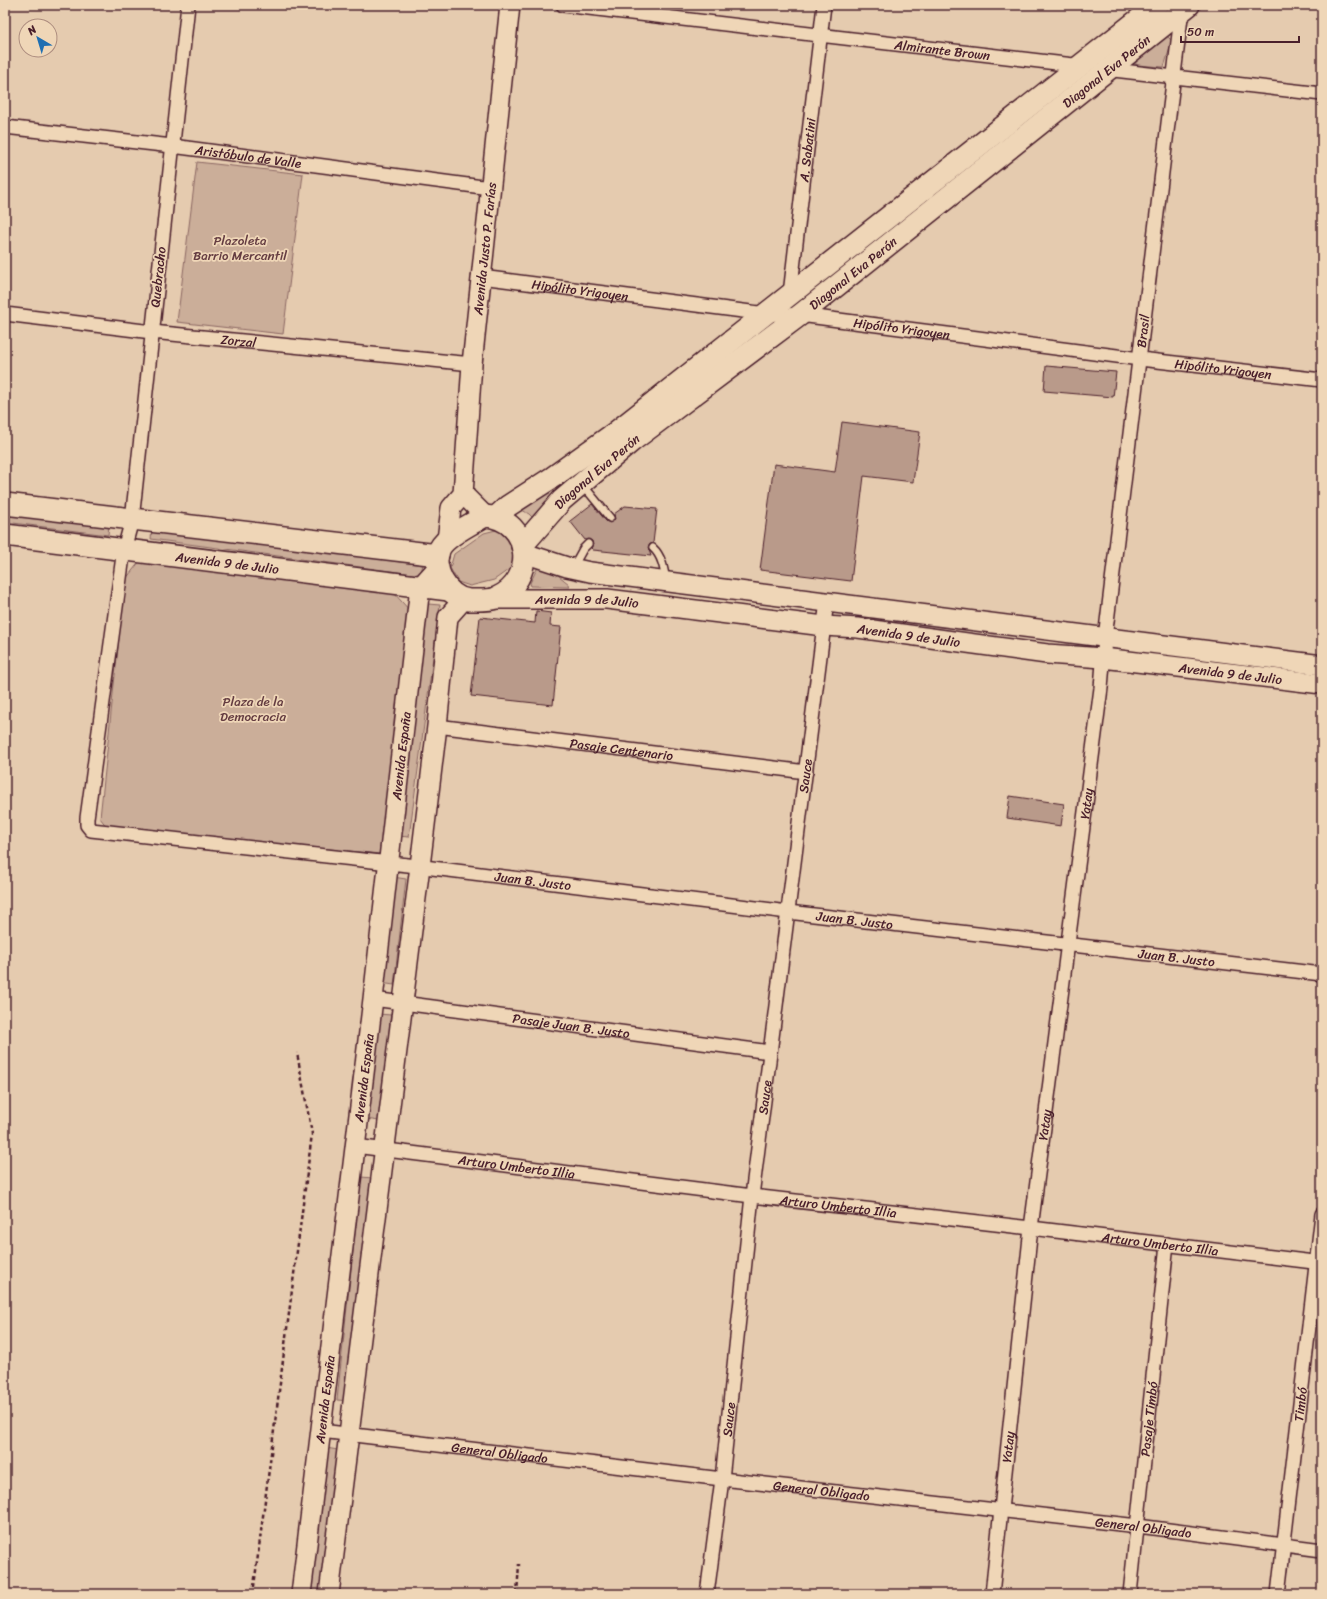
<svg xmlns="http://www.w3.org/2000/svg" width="1327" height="1599" font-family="Sriracha,sans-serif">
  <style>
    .green { fill: #cbae99; stroke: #8a6662 }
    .building { fill: #b99a8a; stroke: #4a1f2b }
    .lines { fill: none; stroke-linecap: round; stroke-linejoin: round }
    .lane-casing { stroke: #4a1f2b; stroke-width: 10 }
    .street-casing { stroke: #4a1f2b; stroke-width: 16 }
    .secondary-casing { stroke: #4a1f2b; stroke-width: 22 }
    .primary-casing { stroke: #4a1f2b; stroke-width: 24 }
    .path { stroke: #4a1f2b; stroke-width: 2.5; stroke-dasharray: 4 3; stroke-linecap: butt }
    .lane { stroke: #efd6b7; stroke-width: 7 }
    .street { stroke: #efd6b7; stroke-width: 13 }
    .secondary { stroke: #efd6b7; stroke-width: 19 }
    .primary { stroke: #efd6b7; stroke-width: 21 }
    .labels { text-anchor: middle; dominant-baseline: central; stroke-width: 3.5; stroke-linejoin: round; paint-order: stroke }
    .street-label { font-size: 13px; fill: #4a1f2b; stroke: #efd6b7 }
    .park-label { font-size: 13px; fill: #643c41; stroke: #efd6b7 }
  </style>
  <rect width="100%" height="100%" fill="#e5cbaf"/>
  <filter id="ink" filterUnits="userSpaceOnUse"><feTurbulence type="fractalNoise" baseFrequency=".025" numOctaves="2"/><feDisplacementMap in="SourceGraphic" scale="8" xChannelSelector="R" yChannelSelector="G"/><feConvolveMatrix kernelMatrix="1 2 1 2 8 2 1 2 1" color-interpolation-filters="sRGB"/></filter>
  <g filter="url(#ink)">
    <!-- green -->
    <g class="green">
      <path d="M1165 34 1172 41 1164 67 1136 65 1135 57Z"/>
      <path d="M197 162 303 174 283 334 177 322Z"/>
      <path d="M617 442 534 519 529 514 522 510V507Z"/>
      <path d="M5 512 109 525 108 535 5 522Z"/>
      <path d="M152 528 423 565 420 575 151 539Z"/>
      <path d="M496 530 507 532 517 553 511 568 494 580 470 586 458 582 450 568 454 554 484 533Z"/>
      <path d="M140 561 393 592 411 612 380 854 107 827 100 818 125 580Z"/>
      <path d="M540 563H543L569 584 570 587 531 586 530 583Z"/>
      <path d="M428 604 440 605 409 837 398 836Z"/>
      <path d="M393 877 406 879 394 985 381 983Z"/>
      <path d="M379 1014 391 1015 379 1121 366 1119Z"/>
      <path d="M361 1177 373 1178 350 1401 337 1400Z"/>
      <path d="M326 1448 338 1450 321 1594H308Z"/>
    </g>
    <!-- building -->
    <g class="building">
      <path d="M1046 366 1116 372 1113 397 1044 391Z"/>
      <path d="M842 422 920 432 913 482 864 476 851 581 760 570 774 464 835 472Z"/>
      <path d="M592 504 606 521 610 523 615 519 614 514 625 506 657 509 653 543 650 544 648 547 651 556 593 550 591 548 593 545 592 541 589 539 585 540 570 521Z"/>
      <path d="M536 611 551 613 550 626 561 627 553 705 471 696 480 617 535 623Z"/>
      <path d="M1010 796 1064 804 1061 826 1007 818Z"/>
    </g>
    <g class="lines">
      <!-- lane casing -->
      <g class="lane-casing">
        <g id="lane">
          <path d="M583 485 610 518"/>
          <path d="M653 548C662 556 664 569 666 581"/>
          <path d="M573 567 583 549 588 544"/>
        </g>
      </g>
      <!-- street casing -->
      <g class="street-casing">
        <g id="street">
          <path id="s1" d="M188 5 132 520 124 549 87 818V825L91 830 408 865 788 912 1322 974"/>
          <path id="s2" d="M563 5 1082 66"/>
          <path d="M1105 69 1322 94"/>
          <path id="s3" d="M5 127 172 146 490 188"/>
          <path id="s4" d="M481 277 766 314 800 315 1140 359 1322 380"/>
          <path id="s5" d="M790 294 824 5"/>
          <path id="s6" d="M5 314 152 332 472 364"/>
          <path id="s7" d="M437 726 806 772"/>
          <path id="s8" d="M373 999 770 1052"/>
          <path id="s9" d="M355 1146 752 1196 1031 1228 1322 1263"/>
          <path id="s10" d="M321 1431 722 1479 1138 1526 1322 1550"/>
          <path id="s11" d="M707 1594 722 1479 752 1196 827 601"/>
          <path id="s12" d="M992 1594 1031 1228 1101 688 1105 638 1182 9"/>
          <path id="s13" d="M1130 1594 1167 1244"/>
          <path id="s14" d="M1278 1594 1322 1214"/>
        </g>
      </g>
      <!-- secondary casing -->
      <g class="secondary-casing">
        <g id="secondary">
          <path d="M463 494 485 516"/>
          <path id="s15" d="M447 540 451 508 463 494 472 364 510 5"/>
          <path d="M524 553 567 567 590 572 1322 665"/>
          <path id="s16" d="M495 599H607L824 626 858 628 1047 654 1103 658 1322 684"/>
          <path id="s17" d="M301 1594 373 999 420 587 438 567"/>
          <path d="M329 1594 420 866 437 726 448 617 464 599"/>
        </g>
      </g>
      <!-- primary casing -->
      <g class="primary-casing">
        <g id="primary">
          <path d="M5 504 438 555"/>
          <path d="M485 516C532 519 537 581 496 598 488 601 477 600 469 600 447 598 430 567 440 548 446 536 473 523 485 516Z"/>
          <path d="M496 517 508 506 553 477 616 432 1157 5"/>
          <path id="s18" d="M5 535 449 590"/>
          <path id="s19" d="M522 546 562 500 632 441 800 315 1189 5"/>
        </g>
      </g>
      <!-- path -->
      <g class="path">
        <path d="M253 1594 312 1134 297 1053"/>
        <path d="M517 1594 519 1564"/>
      </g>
      <!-- lane -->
      <use href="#lane" class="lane"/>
      <!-- street -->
      <use href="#street" class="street"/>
      <!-- secondary -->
      <use href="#secondary" class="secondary"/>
      <!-- primary -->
      <use href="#primary" class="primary"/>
    </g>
  </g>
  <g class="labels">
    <!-- street labels -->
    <g class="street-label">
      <text stroke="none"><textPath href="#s2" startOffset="382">Almirante Brown</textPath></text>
      <text stroke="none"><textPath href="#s19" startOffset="754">Diagonal Eva Perón</textPath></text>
      <text stroke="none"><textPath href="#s5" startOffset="145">A. Sabatini</textPath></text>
      <text stroke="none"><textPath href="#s3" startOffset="245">Aristóbulo de Valle</textPath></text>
      <text stroke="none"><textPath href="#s15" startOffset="297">Avenida Justo P. Farías</textPath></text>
      <text stroke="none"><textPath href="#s19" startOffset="430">Diagonal Eva Perón</textPath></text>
      <text transform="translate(158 277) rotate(-84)">Quebracho</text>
      <text stroke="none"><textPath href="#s4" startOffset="100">Hipólito Yrigoyen</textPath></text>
      <text stroke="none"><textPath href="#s4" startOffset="424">Hipólito Yrigoyen</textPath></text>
      <text stroke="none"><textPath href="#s12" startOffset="1272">Brasil</textPath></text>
      <text stroke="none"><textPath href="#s6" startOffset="235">Zorzal</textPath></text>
      <text stroke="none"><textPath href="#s4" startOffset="748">Hipólito Yrigoyen</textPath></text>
      <text stroke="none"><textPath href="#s19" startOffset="106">Diagonal Eva Perón</textPath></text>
      <text stroke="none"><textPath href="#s18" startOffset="224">Avenida 9 de Julio</textPath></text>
      <text stroke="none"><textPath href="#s16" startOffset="92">Avenida 9 de Julio</textPath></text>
      <text stroke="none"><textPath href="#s16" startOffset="416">Avenida 9 de Julio</textPath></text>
      <text stroke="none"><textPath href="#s16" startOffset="740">Avenida 9 de Julio</textPath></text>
      <text stroke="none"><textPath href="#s7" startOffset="186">Pasaje Centenario</textPath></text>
      <text stroke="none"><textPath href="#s17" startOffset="844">Avenida España</textPath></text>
      <text stroke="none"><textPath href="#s11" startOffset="824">Sauce</textPath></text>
      <text stroke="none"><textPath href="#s12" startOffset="796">Yatay</textPath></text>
      <text stroke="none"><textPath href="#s1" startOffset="1278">Juan B. Justo</textPath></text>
      <text stroke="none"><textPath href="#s1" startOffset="1602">Juan B. Justo</textPath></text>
      <text stroke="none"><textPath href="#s1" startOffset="1926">Juan B. Justo</textPath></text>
      <text stroke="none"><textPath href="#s8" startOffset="200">Pasaje Juan B. Justo</textPath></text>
      <text stroke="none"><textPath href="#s17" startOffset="520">Avenida España</textPath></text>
      <text stroke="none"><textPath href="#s11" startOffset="500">Sauce</textPath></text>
      <text stroke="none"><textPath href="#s12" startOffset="472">Yatay</textPath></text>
      <text stroke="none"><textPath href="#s9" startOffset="163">Arturo Umberto Illia</textPath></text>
      <text stroke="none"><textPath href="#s9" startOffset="487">Arturo Umberto Illia</textPath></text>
      <text stroke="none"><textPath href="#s9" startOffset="811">Arturo Umberto Illia</textPath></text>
      <text stroke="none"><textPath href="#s17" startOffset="196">Avenida España</textPath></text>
      <text stroke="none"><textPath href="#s14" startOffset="191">Timbó</textPath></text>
      <text stroke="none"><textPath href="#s11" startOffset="176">Sauce</textPath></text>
      <text stroke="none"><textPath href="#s13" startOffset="176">Pasaje Timbó</textPath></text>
      <text stroke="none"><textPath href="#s12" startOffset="148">Yatay</textPath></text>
      <text stroke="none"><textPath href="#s10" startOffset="180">General Obligado</textPath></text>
      <text stroke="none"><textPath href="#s10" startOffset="504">General Obligado</textPath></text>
      <text stroke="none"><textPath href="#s10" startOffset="828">General Obligado</textPath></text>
    </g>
    <!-- park labels -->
    <g class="park-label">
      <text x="240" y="240">Plazoleta<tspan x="240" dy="15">Barrio Mercantil</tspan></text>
      <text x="253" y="701">Plaza de la<tspan x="253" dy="15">Democracia</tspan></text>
    </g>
  </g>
  <!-- margin -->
  <rect width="1327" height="1599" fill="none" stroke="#efd6b7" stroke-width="20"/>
  <rect x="10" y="10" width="1307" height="1579" fill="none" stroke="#4a1f2b" stroke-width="1.5" filter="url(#ink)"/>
  <!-- north arrow -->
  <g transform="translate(38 38) rotate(322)"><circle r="19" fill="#efd6b7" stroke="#ad8d7f"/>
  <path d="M0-3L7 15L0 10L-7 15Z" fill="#1f6fb2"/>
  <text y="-6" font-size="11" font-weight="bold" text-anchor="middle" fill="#4a1f2b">N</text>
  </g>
  <!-- scale -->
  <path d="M1181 36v6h118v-6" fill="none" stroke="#4a1f2b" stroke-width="2"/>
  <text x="1187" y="36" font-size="12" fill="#4a1f2b" stroke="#efd6b7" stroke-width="3" paint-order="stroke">50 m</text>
</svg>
